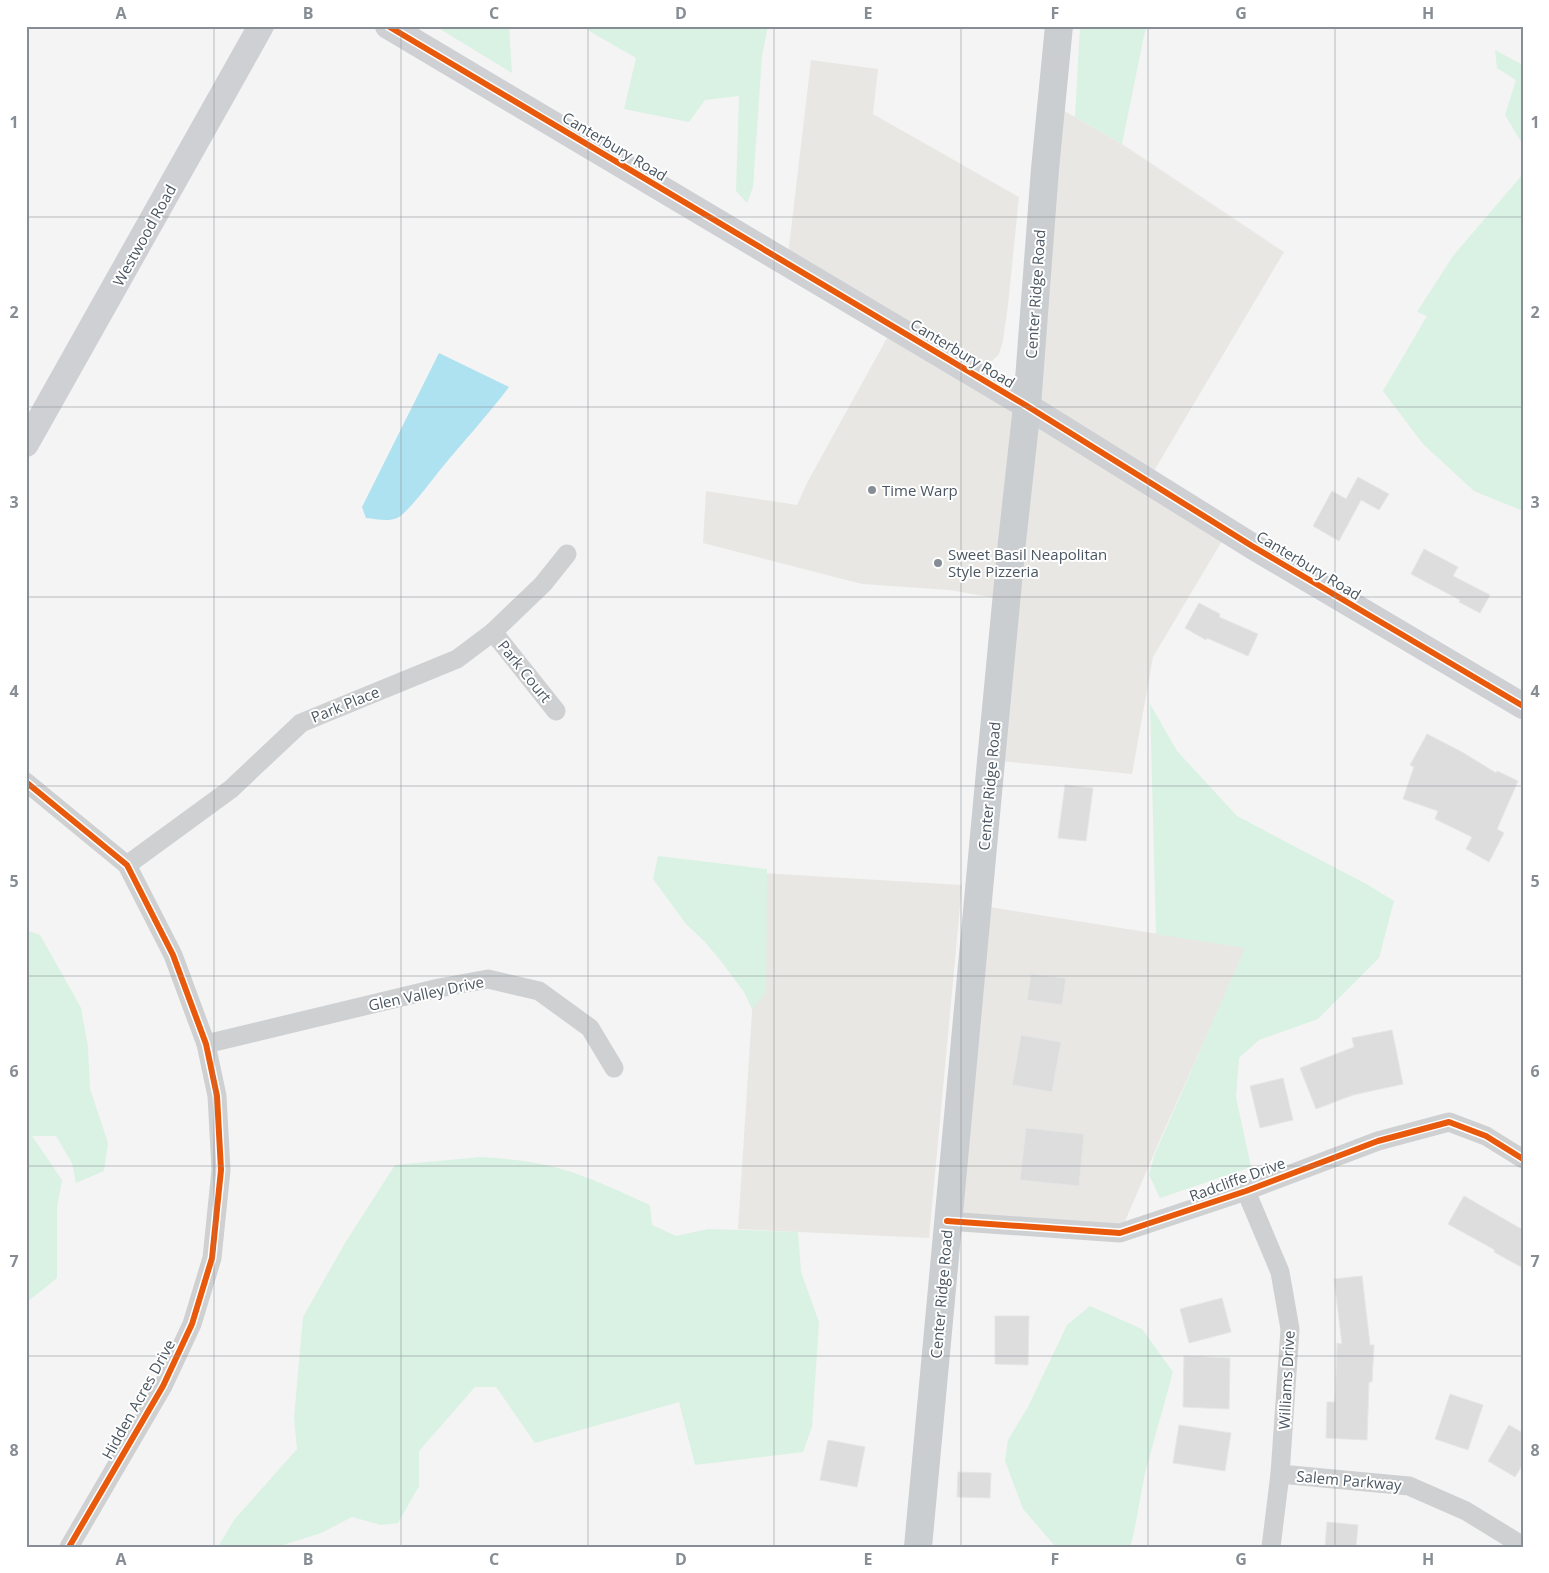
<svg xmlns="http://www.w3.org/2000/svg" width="1549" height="1573" font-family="'Open Sans',sans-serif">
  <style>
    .commercial { fill: #e8e7e3 }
    .green { fill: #d9f2e3 }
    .water { fill: #aee2f0 }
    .building { fill: #ddddde; stroke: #e5e6e7 }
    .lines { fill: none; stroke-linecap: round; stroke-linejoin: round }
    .street { stroke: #ced0d2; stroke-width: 19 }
    .secondary { stroke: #ced0d4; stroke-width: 26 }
    .primary { stroke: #caced1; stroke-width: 28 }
    .cycleway-casing { stroke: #fff; stroke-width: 9 }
    .cycleway { stroke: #e8590c; stroke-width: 6 }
    .grid { fill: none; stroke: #868d94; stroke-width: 1; stroke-opacity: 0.55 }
    .poi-dot { fill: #868d94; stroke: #fff; stroke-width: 2 }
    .labels { text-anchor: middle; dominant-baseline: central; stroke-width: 4; stroke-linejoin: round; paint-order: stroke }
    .street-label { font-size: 15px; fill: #4a5661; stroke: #fff }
    .poi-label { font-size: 15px; fill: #4a5661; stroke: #fff; text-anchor: start }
    .neatline { fill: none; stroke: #868d94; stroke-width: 2 }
    .grid-label { font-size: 16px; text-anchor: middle; font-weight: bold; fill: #868d94 }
  </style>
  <rect width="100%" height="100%" fill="#f4f4f4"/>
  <!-- commercial -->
  <g class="commercial">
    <path d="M811 60 878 69 873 114 1019 197 1008 305 1003 341 999 354 992 361 977 364 788 255Z"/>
    <path d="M1052 104 1122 144 1284 252 1148 481 1228 531 1153 657 1132 774 991 760Z"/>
    <path d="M887 338 934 359 1017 412 996 598 949 590 862 584 703 543 706 491 797 505 808 481Z"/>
    <path d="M761 873 962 885 929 1238 738 1229Z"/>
    <path d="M977 905 1246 948 1162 1135 1120 1233 947 1221Z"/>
  </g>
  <!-- green -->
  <g class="green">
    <path d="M435 26H509L512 73Z"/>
    <path d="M585 26H768L762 56 753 187 747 203 736 191 739 96 705 100 689 122 624 109 636 58 589 31Z"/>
    <path d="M1080 26H1146L1122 144 1075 117Z"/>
    <path d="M1495 50 1523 65V145L1505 115 1516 80 1497 68Z"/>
    <path d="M1523 174V511L1474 491 1423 444 1383 391 1427 316 1417 312 1453 256Z"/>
    <path d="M1150 704 1177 751 1237 816 1368 885 1394 901 1379 958 1318 1019 1259 1040 1239 1058 1236 1097 1251 1167 1160 1198 1149 1175 1154 1156 1245 948 1156 934Z"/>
    <path d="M658 856 767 869 766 993 752 1009 744 992 720 960 705 942 686 924 653 879Z"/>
    <path d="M26 930 40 935 81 1008 88 1047 90 1089 108 1143 104 1171 76 1183 72 1163 56 1136H32L62 1180 57 1207V1278L26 1303Z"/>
    <path d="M481 1157C511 1159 540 1162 568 1171 596 1180 623 1193 650 1205L652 1225 676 1236 708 1229 798 1232 801 1272 819 1322 812 1427 803 1452 695 1465 679 1402 535 1443 496 1387H475L419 1451V1486L398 1523 381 1525 352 1517 321 1533 277 1547H218L234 1520 297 1449 294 1418 303 1317 345 1243 395 1165Z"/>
    <path d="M1090 1306 1142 1329 1173 1372 1145 1473 1133 1537 1130 1547H1056L1023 1509 1005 1461 1008 1440 1028 1407 1067 1325Z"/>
  </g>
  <!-- water -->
  <path class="water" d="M439 353 509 387C487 416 463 442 440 470 432 480 407 514 397 518 388 522 376 519 366 518L362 507Z"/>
  <!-- building -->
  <g class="building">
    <path d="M1358 477 1389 494 1379 510 1361 500 1339 541 1313 526 1332 491 1346 499Z"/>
    <path d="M1424 549 1458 567 1453 576 1490 595 1480 613 1459 602 1460 600 1411 574Z"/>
    <path d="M1199 603 1220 614 1219 617 1258 634 1248 656 1207 638 1206 640 1185 628Z"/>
    <path d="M1427 734 1462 752 1496 773 1497 771 1518 781 1497 829 1504 833 1489 862 1466 849 1472 837 1435 819 1438 811 1403 799 1414 767 1410 765Z"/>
    <path d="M1065 785 1093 788 1086 841 1058 838Z"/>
    <path d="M1031 974 1066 978 1062 1005 1027 1000Z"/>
    <path d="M1392 1030 1403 1084 1353 1095 1316 1109 1300 1068 1354 1047 1352 1038Z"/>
    <path d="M1021 1035 1061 1042 1052 1092 1012 1085Z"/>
    <path d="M1283 1078 1293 1120 1260 1128 1250 1086Z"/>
    <path d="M1026 1128 1084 1134 1079 1186 1020 1180Z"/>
    <path d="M1464 1196 1523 1230V1268L1494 1252 1495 1250 1448 1224Z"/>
    <path d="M1362 1276 1370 1345H1374L1372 1382H1369L1367 1440 1326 1438 1327 1402H1335L1337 1343 1342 1344 1334 1279Z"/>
    <path d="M1222 1298 1231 1332 1189 1343 1180 1309Z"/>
    <path d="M995 1316H1029L1028 1365 995 1364Z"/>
    <path d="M1184 1356 1230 1358 1229 1409 1183 1407Z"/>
    <path d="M1450 1394 1483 1405 1468 1450 1435 1439Z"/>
    <path d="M1179 1425 1231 1433 1225 1471 1173 1463Z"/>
    <path d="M1509 1425 1523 1433V1464L1515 1477 1488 1461Z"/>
    <path d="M828 1440 865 1447 857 1487 820 1480Z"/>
    <path d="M958 1472 991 1473 990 1498 957 1497Z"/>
    <path d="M1327 1522 1358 1525 1356 1547H1325Z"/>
  </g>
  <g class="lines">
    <!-- street -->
    <g class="street">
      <path d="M493 632 556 711"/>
      <path d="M26 782 127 865 173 955 206 1044 217 1096 221 1170 212 1258 192 1324 163 1386 69 1547"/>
      <path d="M127 865 231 789 301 723 457 659 493 632 543 584 567 554"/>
      <path d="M206 1044 439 988 488 979 539 991 590 1028 614 1068"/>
      <path d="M1246 1191 1280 1272 1290 1329 1280 1474 1271 1547"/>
      <path d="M947 1221 1120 1233 1246 1191 1378 1141 1449 1122 1486 1136 1523 1159"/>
      <path d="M1280 1474 1409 1486 1466 1511 1523 1546"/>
    </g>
    <!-- secondary -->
    <g class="secondary">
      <path d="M388 26 1027 406 1252 546 1523 706"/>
      <path d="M26 444 261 26"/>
    </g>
    <!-- primary -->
    <path class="primary" d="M918 1547 989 782 1011 551 1027 406 1045 169 1059 26"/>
    <!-- cycleway casing -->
    <g class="cycleway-casing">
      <g id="cycleway">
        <path d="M388 26 1027 406 1252 546 1523 706"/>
        <path d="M26 782 127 865 173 955 206 1044 217 1096 221 1170 212 1258 192 1324 163 1386 69 1547"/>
        <path d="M947 1221 1120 1233 1246 1191 1378 1141 1449 1122 1486 1136 1523 1159"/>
      </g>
    </g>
    <!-- cycleway -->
    <use href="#cycleway" class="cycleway"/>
  </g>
  <!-- grid -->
  <path class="grid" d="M214 26V1547M401 26V1547M588 26V1547M774 26V1547M961 26V1547M1148 26V1547M1335 26V1547M26 217H1523M26 407H1523M26 597H1523M26 786H1523M26 976H1523M26 1166H1523M26 1356H1523"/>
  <!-- markers -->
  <g class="poi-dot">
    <circle cx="872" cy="490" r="5"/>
    <circle cx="938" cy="563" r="5"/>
  </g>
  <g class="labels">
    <!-- street labels -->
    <g class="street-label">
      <text transform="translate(615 146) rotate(31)">Canterbury Road</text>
      <text transform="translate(144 235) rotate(-61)">Westwood Road</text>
      <text transform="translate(1035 294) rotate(-86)">Center Ridge Road</text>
      <text transform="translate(963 353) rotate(31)">Canterbury Road</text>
      <text transform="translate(1309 565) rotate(31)">Canterbury Road</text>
      <text transform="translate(525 671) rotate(51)">Park Court</text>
      <text transform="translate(345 704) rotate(-22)">Park Place</text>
      <text transform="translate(989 786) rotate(-85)">Center Ridge Road</text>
      <text transform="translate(426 993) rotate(-12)">Glen Valley Drive</text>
      <text transform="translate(1237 1179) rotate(-20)">Radcliffe Drive</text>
      <text transform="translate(941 1294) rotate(-85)">Center Ridge Road</text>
      <text transform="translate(1286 1380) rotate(-87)">Williams Drive</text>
      <text transform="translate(138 1399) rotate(-61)">Hidden Acres Drive</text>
      <text transform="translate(1349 1480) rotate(5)">Salem Parkway</text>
    </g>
    <!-- poi labels -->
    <g class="poi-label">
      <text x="882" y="490">Time Warp</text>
      <text x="948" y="554">Sweet Basil Neapolitan<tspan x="948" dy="17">Style Pizzeria</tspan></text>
    </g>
  </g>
  <!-- border -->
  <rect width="1549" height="1573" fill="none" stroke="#ffffff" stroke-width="55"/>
  <rect x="28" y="28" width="1494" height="1518" class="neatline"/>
  <g class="grid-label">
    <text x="121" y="19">A</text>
    <text x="308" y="19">B</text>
    <text x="494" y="19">C</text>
    <text x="681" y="19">D</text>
    <text x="868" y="19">E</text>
    <text x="1055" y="19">F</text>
    <text x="1241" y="19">G</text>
    <text x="1428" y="19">H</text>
    <text x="14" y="128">1</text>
    <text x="1535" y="128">1</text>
    <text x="14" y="318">2</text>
    <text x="1535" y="318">2</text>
    <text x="14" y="508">3</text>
    <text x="1535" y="508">3</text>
    <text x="14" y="697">4</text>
    <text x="1535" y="697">4</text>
    <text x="14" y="887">5</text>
    <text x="1535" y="887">5</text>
    <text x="14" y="1077">6</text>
    <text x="1535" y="1077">6</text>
    <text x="14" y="1267">7</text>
    <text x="1535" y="1267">7</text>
    <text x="14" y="1456">8</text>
    <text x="1535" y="1456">8</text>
    <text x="121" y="1565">A</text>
    <text x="308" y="1565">B</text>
    <text x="494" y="1565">C</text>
    <text x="681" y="1565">D</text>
    <text x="868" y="1565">E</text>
    <text x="1055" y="1565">F</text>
    <text x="1241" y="1565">G</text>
    <text x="1428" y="1565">H</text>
  </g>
</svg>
